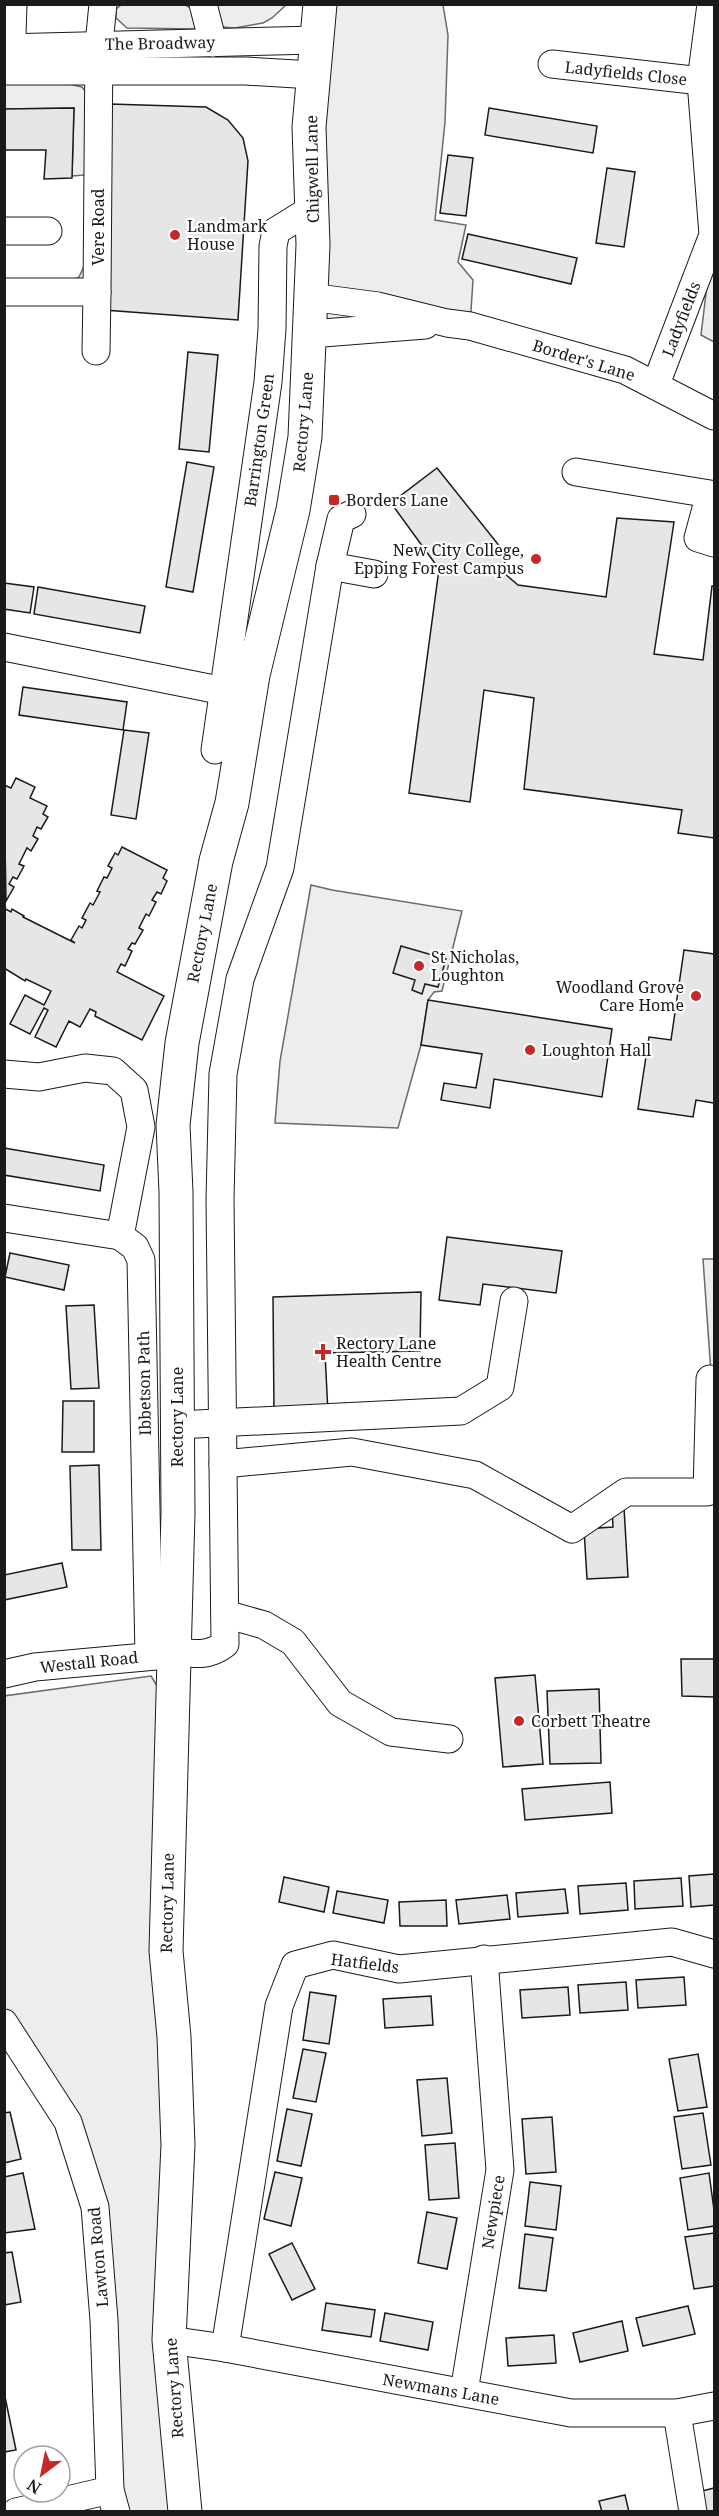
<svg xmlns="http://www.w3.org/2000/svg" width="719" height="2516" font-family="'Noto Serif',serif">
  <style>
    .built { fill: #ededed; stroke: #6a6a6a; stroke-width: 1.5 }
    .building { fill: #e6e6e6; stroke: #1a1a1a; stroke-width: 1.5 }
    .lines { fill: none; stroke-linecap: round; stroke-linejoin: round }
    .minor-casing { stroke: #1a1a1a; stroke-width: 29 }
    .major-casing { stroke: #1a1a1a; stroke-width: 35 }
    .minor { stroke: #fff; stroke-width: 27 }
    .major { stroke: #fff; stroke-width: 33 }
    .poi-dot { fill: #c62828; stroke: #fff; stroke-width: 2 }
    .labels { text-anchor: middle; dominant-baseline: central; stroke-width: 4.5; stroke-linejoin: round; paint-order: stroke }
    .street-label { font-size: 16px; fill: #1a1a1a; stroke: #fff }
    .poi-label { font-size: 16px; fill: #1a1a1a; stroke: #fff; text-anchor: start }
  </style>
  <rect width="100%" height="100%" fill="#fff"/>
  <!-- built -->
  <g class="built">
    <path d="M121 5H185L193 9 197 29 127 28 116 18V9Z"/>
    <path d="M208 5H286L272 18 263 23 235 28 221 27Z"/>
    <path d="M320 5H443L448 35 445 122 435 220 466 225 458 262 473 280 470 326 310 334Z"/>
    <path d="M4 84H69L82 87 89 96 86 281 75 279 79 277 85 264V175L72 176 74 108 5 109Z"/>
    <path d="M714 84V342L701 335 713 235Z"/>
    <path d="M311 885 332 890 462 911 442 991 434 992 428 1000 421 1045 398 1128 275 1123 280 1061Z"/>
    <path d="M703 1259H714V1416Z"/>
    <path d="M151 1676 167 1702 175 2511H116L95 2207 5 2023 4 1696Z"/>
  </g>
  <!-- building -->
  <g class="building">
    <path d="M110 104 206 107 228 120 243 138 248 161 238 320 104 310Z"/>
    <path d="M74 108 72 178 44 179 46 150H4V109Z"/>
    <path d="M489 108 597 126 593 153 485 135Z"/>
    <path d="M448 155 473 158 466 216 440 213Z"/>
    <path d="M607 168 635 172 624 247 596 243Z"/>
    <path d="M468 234 577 258 571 284 462 259Z"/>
    <path d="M188 352 218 355 209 452 179 449Z"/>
    <path d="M187 462 214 467 193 592 166 587Z"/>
    <path d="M437 468 505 553 504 573 518 585 606 597 617 518 674 522 654 654 703 660 712 586H714V838L678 833 682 810 524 789 534 698 484 690 470 802 409 793 439 569 391 503Z"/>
    <path d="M4 583 34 587 30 613 4 609Z"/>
    <path d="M38 587 145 606 140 633 34 614Z"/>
    <path d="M23 687 127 702 123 730 19 715Z"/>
    <path d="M124 730 149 733 136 819 111 815Z"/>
    <path d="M16 778 35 787 30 798 47 806 43 814 48 817 41 829 37 827 33 836 38 839 31 851 27 848 19 864 24 866 17 879 13 877 9 884 14 887 6 901 4 785 11 788Z"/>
    <path d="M122 847 167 870 163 878 167 881 161 894 157 892 152 900 156 902 149 916 146 914 139 928 143 930 135 944 132 943 128 949 132 951 125 966 121 964 117 972 164 996 142 1040 95 1016 96 1012 90 1009 80 1027 69 1021 56 1047 35 1037 48 1010 44 1008 30 1034 10 1024 25 995 44 1005 51 991 26 979 25 981 4 968V908L11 912 12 909 24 916 23 917 75 943 71 940 79 926 82 928 86 920 82 918 90 903 93 905 100 892 97 891 104 877 107 878 112 868 108 866 115 853 118 855Z"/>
    <path d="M401 946 446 959 438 987 425 984 422 994 412 990 415 980 393 973Z"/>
    <path d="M684 950 714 954V1103L696 1100 693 1117 638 1109 649 1037 671 1040Z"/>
    <path d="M428 1000 612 1029 602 1097 494 1079 490 1108 441 1100 444 1083 476 1088 482 1054 421 1045Z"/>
    <path d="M4 1148 104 1165 100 1191 4 1175Z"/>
    <path d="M447 1237 562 1251 556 1293 483 1284 480 1305 439 1300Z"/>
    <path d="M10 1253 69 1265 64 1290 5 1277Z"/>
    <path d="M421 1292 420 1351 325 1353 328 1413H274L273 1297Z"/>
    <path d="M94 1305 99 1388 71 1389 66 1306Z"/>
    <path d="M63 1401H94V1452H62Z"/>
    <path d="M99 1465 101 1550H72L70 1466Z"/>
    <path d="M612 1507H624L628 1577 587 1579 584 1529 613 1527Z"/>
    <path d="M62 1563 67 1587 4 1600V1575Z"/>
    <path d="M681 1659H714V1697L682 1696Z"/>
    <path d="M535 1675 543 1764 503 1767 495 1678Z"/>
    <path d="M599 1689 601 1763 550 1764 547 1691Z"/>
    <path d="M610 1782 612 1813 525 1820 522 1789Z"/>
    <path d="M714 1874V1905L691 1907 689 1876Z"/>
    <path d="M284 1877 329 1887 324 1912 279 1902Z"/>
    <path d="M681 1878 683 1906 635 1909 634 1881Z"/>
    <path d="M626 1883 628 1910 580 1914 578 1886Z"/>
    <path d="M565 1889 568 1913 518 1917 516 1893Z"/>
    <path d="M337 1891 388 1900 384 1923 333 1913Z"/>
    <path d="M507 1895 510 1919 459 1924 456 1900Z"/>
    <path d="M446 1900 447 1926H400L399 1902Z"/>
    <path d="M684 1977 686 2005 638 2008 636 1980Z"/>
    <path d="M626 1982 628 2010 580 2013 578 1985Z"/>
    <path d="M568 1987 570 2015 522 2018 520 1990Z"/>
    <path d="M310 1992 336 1996 329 2044 303 2040Z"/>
    <path d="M431 1996 433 2025 385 2028 383 1999Z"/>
    <path d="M303 2049 326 2053 316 2102 293 2098Z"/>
    <path d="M698 2054 707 2107 678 2111 669 2059Z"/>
    <path d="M447 2078 452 2133 422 2136 417 2080Z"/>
    <path d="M287 2109 312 2114 301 2166 277 2161Z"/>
    <path d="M10 2112 21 2159 4 2163V2113Z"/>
    <path d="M703 2113 711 2165 682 2169 674 2117Z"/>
    <path d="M552 2117 556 2172 526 2174 522 2119Z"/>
    <path d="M455 2143 459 2198 429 2200 425 2145Z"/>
    <path d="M275 2172 302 2178 291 2226 264 2219Z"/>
    <path d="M23 2173 35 2229 4 2233V2177Z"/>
    <path d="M709 2173 714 2210V2226L688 2230 680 2178Z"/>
    <path d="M530 2182 561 2186 556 2230 525 2226Z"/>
    <path d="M427 2212 457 2218 447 2269 418 2263Z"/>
    <path d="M714 2233V2286L694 2289 685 2237Z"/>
    <path d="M525 2234 553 2238 546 2291 519 2288Z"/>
    <path d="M292 2243 315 2289 292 2300 269 2254Z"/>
    <path d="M12 2252 21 2302 4 2305V2253Z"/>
    <path d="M326 2303 375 2310 371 2337 322 2330Z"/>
    <path d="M688 2306 695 2334 643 2346 636 2318Z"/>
    <path d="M385 2313 433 2322 428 2350 380 2341Z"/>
    <path d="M622 2321 628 2351 580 2362 573 2333Z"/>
    <path d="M554 2335 556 2363 508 2366 506 2338Z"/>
    <path d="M4 2392 16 2450 4 2452Z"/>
    <path d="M714 2488V2512H703L698 2492Z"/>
    <path d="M625 2495 629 2512H602L599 2501Z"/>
  </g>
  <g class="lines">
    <!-- minor casing -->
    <g class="minor-casing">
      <g id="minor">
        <path d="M203 4 213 43"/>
        <path d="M4 48 316 40"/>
        <path d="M552 64 701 81"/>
        <path d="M11 66 13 4"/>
        <path d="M4 71H245L313 75"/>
        <path d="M4 231H48"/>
        <path d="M4 292H97L99 44 103 4"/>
        <path d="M310 297 378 306 447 323 470 326 625 370 714 416"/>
        <path d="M310 334 425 325"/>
        <path d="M96 351 97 292"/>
        <path d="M656 384 713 235 701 81 711 4"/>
        <path d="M576 472 710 494 698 538 714 543"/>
        <path d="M330 566 374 574"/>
        <path d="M4 647 224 691"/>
        <path d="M215 750 268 382 272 329 273 246 276 231 313 208"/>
        <path d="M4 1074 39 1077 85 1068 113 1071 134 1090 141 1127 120 1236"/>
        <path d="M4 1218 120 1236 135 1247 141 1260 149 1656"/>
        <path d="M177 1425 461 1411 500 1387 514 1301"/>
        <path d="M223 1464 352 1452 475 1475 572 1529 626 1492H707L710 1379"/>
        <path d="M225 1614 264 1625 293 1642 340 1703 391 1732 449 1739"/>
        <path d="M173 1651C193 1654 209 1657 225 1644L220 1199 223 1074 240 979 280 868 330 566 341 519 352 514"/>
        <path d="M4 1674 35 1667 167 1655"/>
        <path d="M4 2023 68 2122 95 2207 104 2320 110 2490 116 2512"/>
        <path d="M169 2340 225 2348 571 2413H677L714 2406"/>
        <path d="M225 2348 279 2006 295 1965 333 1955 399 1969 672 1942 714 1954"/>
        <path d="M464 2392 500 2170 484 1959"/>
        <path d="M677 2413 693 2512"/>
        <path d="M16 2512 110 2490"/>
      </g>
    </g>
    <!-- major casing -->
    <g class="major-casing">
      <path id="major" d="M185 2512 169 2340 178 2145 174 2037 166 1951 178 1513 176 1192 173 1125 182 1043 216 861 232 803 253 675 293 510 305 437 313 245 309 127 320 4"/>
    </g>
    <!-- minor -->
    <use href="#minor" class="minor"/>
    <!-- major -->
    <use href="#major" class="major"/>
  </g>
  <!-- markers -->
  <g class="poi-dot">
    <circle cx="175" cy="235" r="6"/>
    <rect x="328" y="494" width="12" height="12" rx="3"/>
    <circle cx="536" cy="559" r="6"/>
    <circle cx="419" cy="966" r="6"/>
    <circle cx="696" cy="996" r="6"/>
    <circle cx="530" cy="1050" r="6"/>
    <path d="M320 1343h6v6h6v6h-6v6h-6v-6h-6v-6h6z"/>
    <circle cx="519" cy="1721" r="6"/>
  </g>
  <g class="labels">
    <!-- street labels -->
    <g class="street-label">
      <text transform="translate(160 43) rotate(-1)">The Broadway</text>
      <text transform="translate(626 73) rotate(6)">Ladyfields Close</text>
      <text transform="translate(312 169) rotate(-91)">Chigwell Lane</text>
      <text transform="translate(98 227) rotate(-90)">Vere Road</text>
      <text transform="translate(681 319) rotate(-69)">Ladyfields</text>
      <text transform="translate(584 360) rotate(17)">Border's Lane</text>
      <text transform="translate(303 422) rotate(-85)">Rectory Lane</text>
      <text transform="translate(259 440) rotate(-82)">Barrington Green</text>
      <text transform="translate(202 933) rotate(-79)">Rectory Lane</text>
      <text transform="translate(144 1383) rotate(-91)">Ibbetson Path</text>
      <text transform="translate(177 1417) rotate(-90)">Rectory Lane</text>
      <text transform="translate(89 1662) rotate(-6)">Westall Road</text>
      <text transform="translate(167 1903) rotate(-89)">Rectory Lane</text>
      <text transform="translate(365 1963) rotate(7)">Hatfields</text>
      <text transform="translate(493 2212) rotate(-81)">Newpiece</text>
      <text transform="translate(98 2257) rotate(-95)">Lawton Road</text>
      <text transform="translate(174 2388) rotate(-94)">Rectory Lane</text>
      <text transform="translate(441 2389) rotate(10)">Newmans Lane</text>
    </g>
    <!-- poi labels -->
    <g class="poi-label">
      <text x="187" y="226">Landmark<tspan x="187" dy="18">House</tspan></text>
      <text x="346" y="500">Borders Lane</text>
      <text x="524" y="550" text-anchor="end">New City College,<tspan x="524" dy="18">Epping Forest Campus</tspan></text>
      <text x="431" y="957">St Nicholas,<tspan x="431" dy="18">Loughton</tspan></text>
      <text x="684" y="987" text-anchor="end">Woodland Grove<tspan x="684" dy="18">Care Home</tspan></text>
      <text x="542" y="1050">Loughton Hall</text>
      <text x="336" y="1343">Rectory Lane<tspan x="336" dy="18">Health Centre</tspan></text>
      <text x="531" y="1721">Corbett Theatre</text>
    </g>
  </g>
  <!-- border -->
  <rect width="719" height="2516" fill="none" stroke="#1a1a1a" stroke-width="12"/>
  <!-- north arrow -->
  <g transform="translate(42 2474) rotate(212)"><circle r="28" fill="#ffffff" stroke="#a3a3a3" stroke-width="1.5"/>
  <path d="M0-4.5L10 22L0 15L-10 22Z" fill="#c62828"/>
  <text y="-9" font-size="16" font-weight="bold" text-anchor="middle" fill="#1a1a1a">N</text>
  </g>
</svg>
